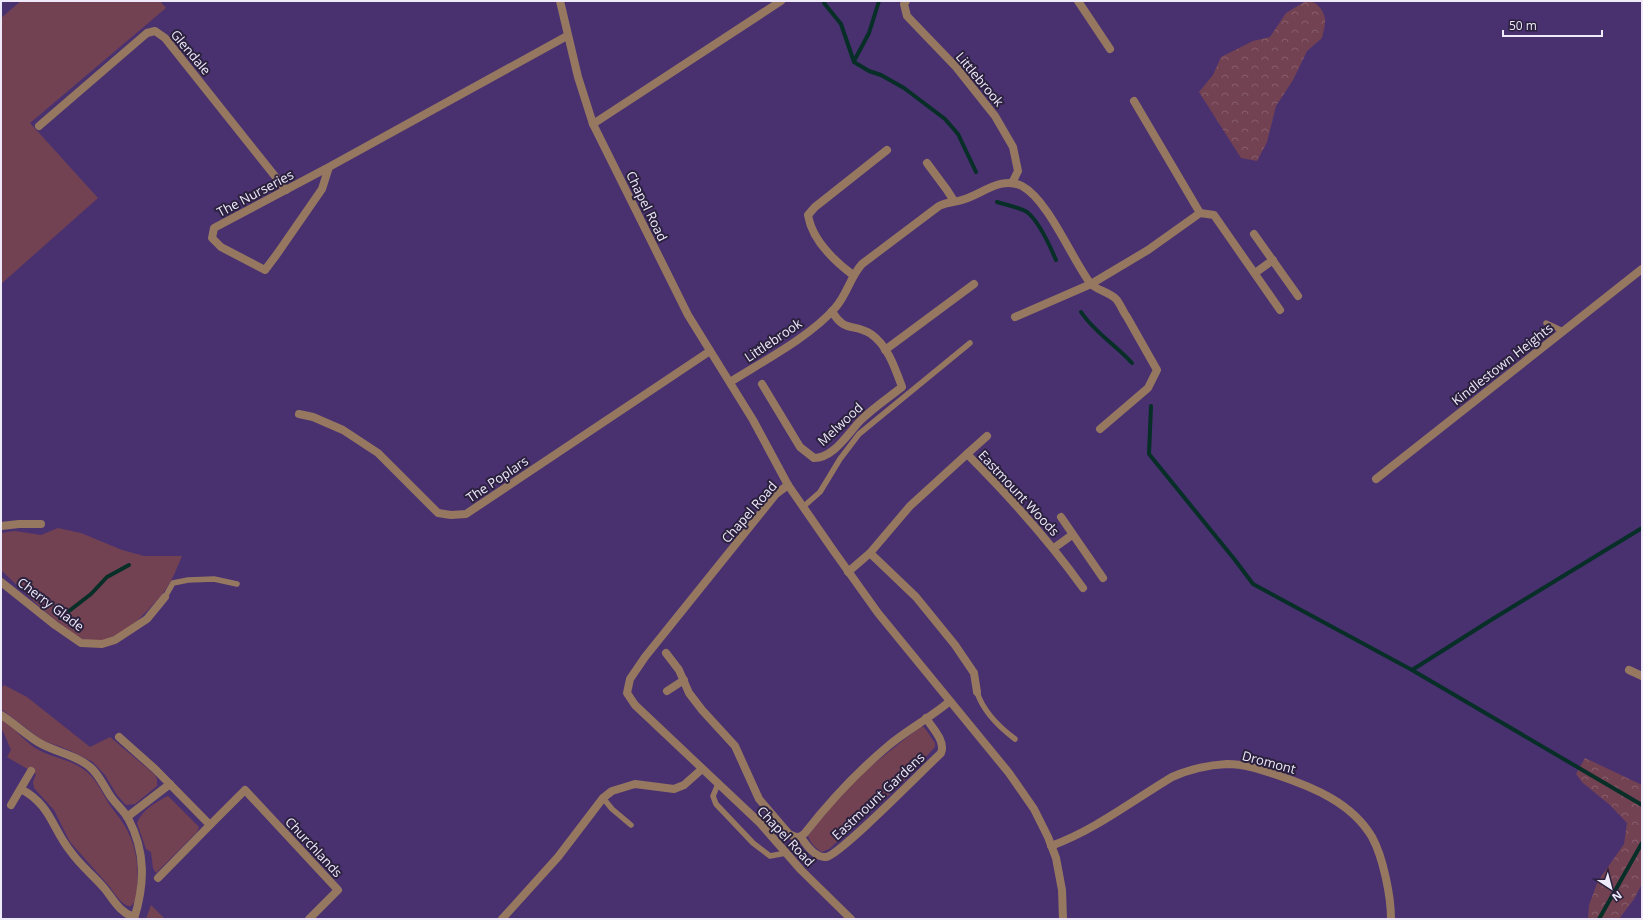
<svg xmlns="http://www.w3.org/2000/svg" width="1643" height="920" font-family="'Open Sans',sans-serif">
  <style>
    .green { fill: #734252 }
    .forest { fill: url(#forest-crowns) }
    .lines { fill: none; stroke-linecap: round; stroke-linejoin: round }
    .stream { stroke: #072e27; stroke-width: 4 }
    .service { stroke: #967861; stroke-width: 5.5 }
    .minor { stroke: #967861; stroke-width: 8 }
    .tertiary { stroke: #967861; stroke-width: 8 }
    .labels { text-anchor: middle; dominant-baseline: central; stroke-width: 4; stroke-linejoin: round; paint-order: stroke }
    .street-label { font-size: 13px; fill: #eeeaf9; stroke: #2b213e }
  </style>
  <defs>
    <pattern id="forest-crowns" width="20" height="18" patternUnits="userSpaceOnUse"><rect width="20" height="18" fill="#734252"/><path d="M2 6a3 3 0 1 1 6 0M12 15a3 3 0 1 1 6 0" fill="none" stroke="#875d6c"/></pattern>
  </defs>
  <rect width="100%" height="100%" fill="#493170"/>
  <!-- green -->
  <g class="green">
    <path d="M21 1H160L166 8 30 123 98 198 1 284V18Z"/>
    <path d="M58 528 81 533 122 550 144 556H182C177 567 173 579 166 589 150 610 114 650 85 640 77 637 69 630 62 625 40 608 21 589 1 570V533L15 531 41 535Z"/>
    <path d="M4 685 27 697 90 747 110 737 154 774 157 779V786L135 804 126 805 117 795 105 775 93 762 69 750 42 740 1 709V689Z"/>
    <path d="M1 717C13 727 22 739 35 748 51 758 72 759 87 772 95 779 100 788 105 797 109 805 115 812 121 820 135 840 139 862 137 886 137 893 137 901 131 906 123 907 114 893 110 887L70 842 54 810 34 788 33 782 36 774 7 757 11 750 3 731 1 729Z"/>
    <path d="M920 727H924L935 743V747L902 783 829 849 822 852C815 848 811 844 808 836L832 805 866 770Z"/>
    <path d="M168 796 199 827 197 832 156 873 153 868 151 852 146 849 137 823C142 810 156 802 168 796Z"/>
    <path d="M151 905 165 919H146Z"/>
  </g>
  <!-- forest -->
  <g class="forest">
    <path d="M1306 1C1316 1 1323 8 1325 19 1326 24 1323 32 1322 38L1307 51 1293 80 1276 106 1267 142 1257 161 1241 158 1199 92 1213 75 1221 57 1253 41 1270 37 1286 13Z"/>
    <path d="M1585 758 1642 785V884L1634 899 1619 919H1588L1589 905 1598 881 1624 844 1627 823 1610 805 1583 783 1576 774Z"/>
  </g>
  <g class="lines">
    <!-- stream -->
    <g class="stream">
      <path d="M824 3 841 24 854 62 869 71 881 75 904 88 945 119 958 134 976 172"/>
      <path d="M854 61 869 33 879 1"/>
      <path d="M997 202C1007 205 1018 207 1027 212 1039 221 1050 246 1056 260"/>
      <path d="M1081 312C1095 333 1116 345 1132 363"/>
      <path d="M1151 406 1149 454 1235 560 1253 584 1412 670 1491 620 1642 528"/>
      <path d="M60 618 91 594 107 577 129 565"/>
      <path d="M1412 670 1642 805"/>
      <path d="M1599 919 1642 843"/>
    </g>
    <!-- service -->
    <g class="service">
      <path d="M1546 323 1563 331"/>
      <path d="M803 507 820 492 840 459 859 434 970 343"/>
      <path d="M165 597 173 583 188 580 214 579 237 584"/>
      <path d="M977 692C983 711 999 727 1015 739"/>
      <path d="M718 784 713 796 716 804 753 843 770 856 786 853"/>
      <path d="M603 798 612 809 631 825"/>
    </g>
    <!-- minor -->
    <g class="minor">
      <path d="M906 1 904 4 907 16 956 67 995 116 1013 147 1018 171 1012 183"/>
      <path d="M1078 1 1110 49"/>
      <path d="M593 124 781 1"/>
      <path d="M39 126 147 33 155 31 165 38 286 190"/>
      <path d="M927 163 947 190 954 201"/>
      <path d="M329 167 322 189 277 254 265 270 221 247 212 238 214 228 329 167 567 36"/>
      <path d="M1200 213 1214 215 1280 310"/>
      <path d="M1254 234 1298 296"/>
      <path d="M1255 273 1273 260"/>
      <path d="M853 275C833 260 812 240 808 215L815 207 887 150"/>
      <path d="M1015 317 1091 284 1148 250 1200 213 1134 101"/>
      <path d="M885 350 974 284"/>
      <path d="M730 382C762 362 811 336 835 308 847 295 850 277 862 264L939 206C949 201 955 203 965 199 983 193 1002 176 1022 186 1048 200 1071 257 1090 283 1096 290 1109 292 1116 299 1120 303 1123 312 1127 317 1137 335 1147 352 1157 370L1148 388 1100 429"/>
      <path d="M762 384 800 447 814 458C834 458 848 433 861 420 873 408 888 398 902 387 895 368 888 346 871 334 854 323 844 333 832 311"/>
      <path d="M299 414 313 417 343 430 378 453 438 513 451 515 466 514 710 351"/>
      <path d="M987 436 967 454C1009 496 1048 539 1083 588"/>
      <path d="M1376 479 1642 269"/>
      <path d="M788 485 776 494 645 657 630 679 627 693 635 705 760 823 801 870 851 919"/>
      <path d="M1061 517 1103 578"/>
      <path d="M1 526 19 524H41"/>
      <path d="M1054 548 1072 535"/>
      <path d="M870 553 916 597 955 645 974 673 977 692"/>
      <path d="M848 572 870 553 910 506 967 454"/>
      <path d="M1 582 55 625 81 643 102 644 115 640 147 619 165 597"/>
      <path d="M666 653 679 670 689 693 702 710 735 746 759 799 789 834C796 838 800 838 805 833 830 801 857 772 888 746 907 730 930 718 950 701"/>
      <path d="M1629 670 1642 676"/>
      <path d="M667 691 684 680"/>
      <path d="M1 715C14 723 25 734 38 742 54 752 75 754 90 767 99 774 104 787 111 797 116 804 124 811 128 818 146 852 145 884 134 919"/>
      <path d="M119 737 155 769 210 825 158 878"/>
      <path d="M21 789C52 806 51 827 71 852 80 865 94 876 104 888 114 900 119 912 134 917"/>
      <path d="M11 805 31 771"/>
      <path d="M127 817 170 784"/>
      <path d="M210 825 245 790 338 890 309 919"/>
      <path d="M801 837C806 845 815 858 826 857 839 856 925 768 941 753 946 741 932 728 926 718"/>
      <path d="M1051 846C1095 830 1132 801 1172 777 1190 769 1208 765 1227 764 1245 764 1262 770 1277 775 1313 787 1352 803 1372 837 1383 857 1391 896 1391 919"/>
      <path d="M502 919 558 857 603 798 612 791 635 784 674 789 684 785 702 769"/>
    </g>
    <!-- tertiary -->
    <path class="tertiary" d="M560 1 578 77 593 124 688 315 753 420 788 485 833 550 878 613 1009 773 1034 809 1048 837 1056 858 1062 890 1063 919"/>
  </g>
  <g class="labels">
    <!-- street labels -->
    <g class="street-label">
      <text transform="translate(191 52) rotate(50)">Glendale</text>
      <text transform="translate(980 79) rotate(50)">Littlebrook</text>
      <text transform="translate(255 193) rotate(-28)">The Nurseries</text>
      <text transform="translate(647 206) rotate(64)">Chapel Road</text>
      <text transform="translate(773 340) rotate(-34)">Littlebrook</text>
      <text transform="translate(1502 364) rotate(-38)">Kindlestown Heights</text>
      <text transform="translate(840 424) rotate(-43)">Melwood</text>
      <text transform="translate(497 479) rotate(-34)">The Poplars</text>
      <text transform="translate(1019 493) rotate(47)">Eastmount Woods</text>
      <text transform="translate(749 512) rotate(-49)">Chapel Road</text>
      <text transform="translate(51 604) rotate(37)">Cherry Glade</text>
      <text transform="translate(1269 762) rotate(15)">Dromont</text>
      <text transform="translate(878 796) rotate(-43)">Eastmount Gardens</text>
      <text transform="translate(786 836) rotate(47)">Chapel Road</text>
      <text transform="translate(314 847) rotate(47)">Churchlands</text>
    </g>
  </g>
  <!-- border -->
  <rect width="1643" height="920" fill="none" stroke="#eeeaf9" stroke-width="4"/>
  <!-- north arrow -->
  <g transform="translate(1611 888) rotate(144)" stroke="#2b213e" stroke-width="3" paint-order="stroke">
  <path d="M0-3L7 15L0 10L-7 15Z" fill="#eeeaf9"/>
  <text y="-6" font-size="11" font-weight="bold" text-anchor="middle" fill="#eeeaf9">N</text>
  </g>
  <!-- scale -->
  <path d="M1503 30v6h99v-6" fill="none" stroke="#eeeaf9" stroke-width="2"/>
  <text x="1509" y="30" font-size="12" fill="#eeeaf9" stroke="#2b213e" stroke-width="3" paint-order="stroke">50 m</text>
</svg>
